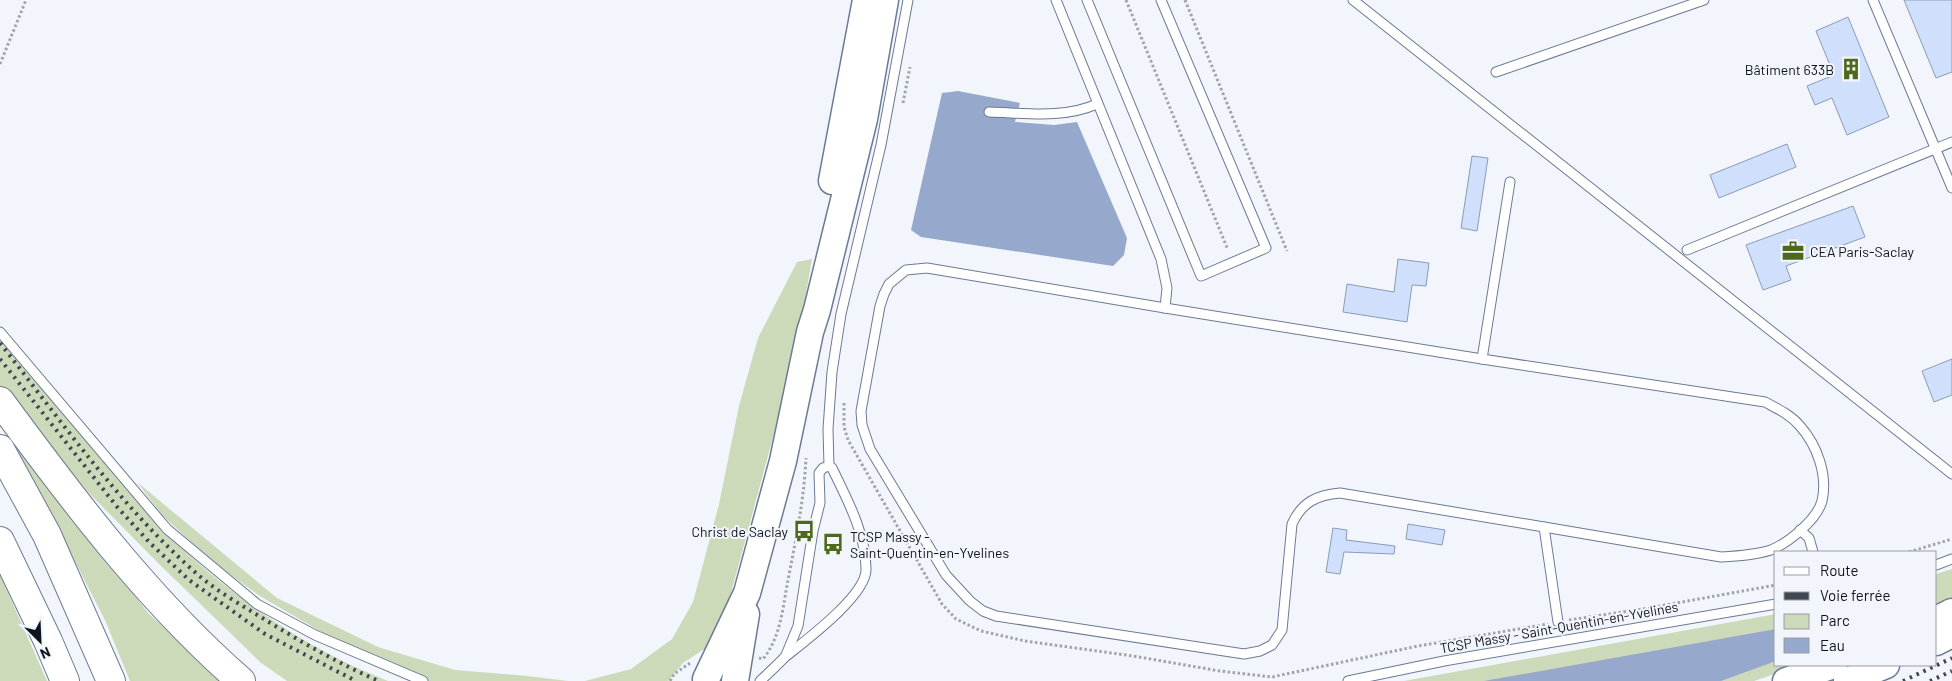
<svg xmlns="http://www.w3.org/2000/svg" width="1952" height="681" font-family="Barlow,sans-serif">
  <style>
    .green { fill: #ccdab9 }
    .water { fill: #96a9cc }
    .building { fill: #cfdffc; stroke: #8b9bb7 }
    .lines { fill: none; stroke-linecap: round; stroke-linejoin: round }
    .service-casing { stroke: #6b7a95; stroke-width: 11 }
    .primary-casing { stroke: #6b7a95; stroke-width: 29 }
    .trunk-casing { stroke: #6b7a95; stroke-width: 30 }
    .path { stroke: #a0a4ac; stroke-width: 3; stroke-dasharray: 2.5 2.5; stroke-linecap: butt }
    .service { stroke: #fff; stroke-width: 9 }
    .primary { stroke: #fff; stroke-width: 26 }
    .trunk { stroke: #fff; stroke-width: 28 }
    .rail { stroke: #414750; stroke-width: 4; stroke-dasharray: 2.5 5; stroke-linecap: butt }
    .labels { text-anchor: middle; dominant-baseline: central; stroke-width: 4; stroke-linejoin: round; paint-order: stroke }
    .poi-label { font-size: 14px; fill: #0e141e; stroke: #f2f6fc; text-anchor: end }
    .street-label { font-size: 14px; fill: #0e141e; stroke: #f2f6fc }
  </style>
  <rect width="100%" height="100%" fill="#f2f6fc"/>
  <!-- green -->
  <g class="green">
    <path d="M812 259 791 379 782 404 725 615 712 644 683 663 668 681H585L631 669 672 639 693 602 719 504 739 406 758 338 797 262Z"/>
    <path d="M0 331C44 386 87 443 134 495 156 521 179 547 205 569 260 616 320 654 388 681H287L260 662 157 562 88 492 10 399 0 386Z"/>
    <path d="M0 416 148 613 224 681H130L105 620Z"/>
    <path d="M137 482 277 598 378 647 455 670 528 676 568 681H429L342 644 260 596 214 563 163 516Z"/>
    <path d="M1952 569V600L1936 608V574Z"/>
    <path d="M0 575 47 681H0Z"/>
    <path d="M1776 614V665H1802L1754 681H1404Z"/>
  </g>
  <!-- water -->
  <g class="water">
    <path d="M958 91 1020 103 1015 122 1054 125 1077 122 1127 238 1124 255 1113 266 921 237 911 230 942 93Z"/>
    <path d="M1776 629V661L1721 681H1484Z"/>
  </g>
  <!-- building -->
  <g class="building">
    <path d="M1904 0H1952V72L1936 78Z"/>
    <path d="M1848 17 1889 117 1847 135 1832 98 1815 105 1807 86 1834 75 1816 31Z"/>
    <path d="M1787 144 1796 167 1719 198 1710 175Z"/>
    <path d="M1472 156 1488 158 1477 231 1461 228Z"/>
    <path d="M1853 206 1865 237 1786 266 1791 280 1763 290 1746 245Z"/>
    <path d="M1398 259 1429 263 1426 286 1412 285 1407 322 1343 312 1347 284 1394 292Z"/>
    <path d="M1952 359V395L1934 402 1922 371Z"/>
    <path d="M1408 524 1445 530 1442 545 1406 539Z"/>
    <path d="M1333 528 1347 530 1346 540 1395 546 1394 554 1344 552 1340 574 1326 572Z"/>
  </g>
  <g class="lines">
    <!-- service casing -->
    <g class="service-casing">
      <g id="service">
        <path d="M1056 0 1161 259 1167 288 1165 308 927 268 906 270 889 284 884 294 880 306 861 411 862 425 870 449 946 575 970 601 983 611 996 616 1244 654 1260 651 1272 645 1282 630 1292 524C1302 502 1317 495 1340 493L1544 527 1558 622"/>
        <path d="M1087 0 1201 276 1266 248 1161 0"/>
        <path d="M1353 0 1952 474"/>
        <path d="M1873 0 1952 188"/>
        <path d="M1496 72 1704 0"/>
        <path d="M989 112C1026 113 1063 119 1097 104"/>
        <path d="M1687 250 1952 142"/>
        <path d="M1165 308 1482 359 1765 402C1778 409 1791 415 1800 426 1817 445 1828 475 1822 501 1817 520 1788 543 1771 550 1755 555 1738 556 1721 557L1544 527"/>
        <path d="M0 332 167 529 257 604 315 635 423 681"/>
        <path d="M1482 359 1510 182"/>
        <path d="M829 466 828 429 832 372 841 314 881 145 908 0"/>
        <path d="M1800 530 1809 538 1813 552"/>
        <path d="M1936 565 1952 559"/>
        <path d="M786 655 798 626 813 531 820 503 819 473 823 468 829 466"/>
        <path d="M760 681C769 673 777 665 785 657 805 641 867 595 866 569 866 534 847 499 832 468L829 466"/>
        <path d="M1348 681 1444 661 1776 604"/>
      </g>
    </g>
    <!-- primary casing -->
    <g class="primary-casing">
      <g id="primary">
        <path d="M832 181 866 0"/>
        <path d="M1936 620 1952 612"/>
        <path d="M1936 642 1952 634"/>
        <path d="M706 679 747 593 783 461 810 332 817 310 864 119 885 0"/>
        <path d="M735 681 746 614"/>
        <path d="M1786 681 1834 665"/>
        <path d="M1847 681 1886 665"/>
      </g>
    </g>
    <!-- trunk casing -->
    <g class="trunk-casing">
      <g id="trunk">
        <path d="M0 401C73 500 148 600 241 681"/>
        <path d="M0 449 47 535 111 681"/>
        <path d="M0 541 48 641 65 681"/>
      </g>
    </g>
    <!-- path -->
    <g class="path">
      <path d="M1126 0 1228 250"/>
      <path d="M1185 0 1287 251"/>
      <path d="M0 64 26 0"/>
      <path d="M903 103 910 67"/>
      <path d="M844 403V427L848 440 942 604 956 619 981 631 1025 641 1133 656 1220 671 1272 677 1418 646 1548 624"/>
      <path d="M1909 552 1952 539"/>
      <path d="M1569 620 1649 608 1776 585"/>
      <path d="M759 658 763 659C781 637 783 606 788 580 796 539 804 500 806 458"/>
      <path d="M670 681 674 674 690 663"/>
    </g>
    <!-- service -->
    <use href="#service" class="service"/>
    <!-- primary -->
    <use href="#primary" class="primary"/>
    <!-- trunk -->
    <use href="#trunk" class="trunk"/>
    <!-- rail -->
    <g class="rail">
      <path d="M0 343C62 422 121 507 196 573 215 590 238 603 259 616 298 640 337 663 379 681"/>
      <path d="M0 359 118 508 151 544 189 580 265 634 356 681"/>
      <path d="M1903 681 1952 658"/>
      <path d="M1930 681 1952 671"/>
    </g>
  </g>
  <!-- icons -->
  <defs>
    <g id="building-bare" transform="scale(1.725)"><path d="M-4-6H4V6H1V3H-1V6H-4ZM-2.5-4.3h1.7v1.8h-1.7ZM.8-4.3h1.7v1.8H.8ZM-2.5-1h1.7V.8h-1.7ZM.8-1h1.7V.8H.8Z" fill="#4f691b" stroke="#f2f6fc" stroke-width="2.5" paint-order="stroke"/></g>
    <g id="office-bare" transform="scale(1.725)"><path d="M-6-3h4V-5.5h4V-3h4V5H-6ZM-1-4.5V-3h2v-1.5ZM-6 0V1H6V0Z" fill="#4f691b" stroke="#f2f6fc" stroke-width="2.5" paint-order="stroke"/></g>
    <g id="bus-bare" transform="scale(1.725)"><path d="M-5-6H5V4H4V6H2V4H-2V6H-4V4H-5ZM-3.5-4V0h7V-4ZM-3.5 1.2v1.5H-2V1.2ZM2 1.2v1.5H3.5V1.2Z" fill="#4f691b" stroke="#f2f6fc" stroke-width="2.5" paint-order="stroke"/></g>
  </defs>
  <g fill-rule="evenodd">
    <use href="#building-bare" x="1851" y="69"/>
    <use href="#office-bare" x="1793" y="251"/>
    <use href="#bus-bare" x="804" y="531"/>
    <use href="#bus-bare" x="833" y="544"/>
  </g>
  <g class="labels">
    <!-- poi labels -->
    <g class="poi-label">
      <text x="1834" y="69">Bâtiment 633B</text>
      <text x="1810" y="251" text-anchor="start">CEA Paris-Saclay</text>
      <text x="788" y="531">Christ de Saclay</text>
      <text x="850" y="536" text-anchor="start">TCSP Massy -<tspan x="850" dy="16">Saint-Quentin-en-Yvelines</tspan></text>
    </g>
    <!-- street labels -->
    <g class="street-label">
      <text transform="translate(1559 627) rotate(-10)">TCSP Massy - Saint-Quentin-en-Yvelines</text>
    </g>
  </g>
  <!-- legend -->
  <rect x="1774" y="551" width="162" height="115" fill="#f2f6fc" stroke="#979ca3"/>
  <rect x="1784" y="567" width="25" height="8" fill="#ffffff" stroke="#979ca3"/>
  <text x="1820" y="576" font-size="15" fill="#0e141e">Route</text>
  <rect x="1784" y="592" width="25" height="8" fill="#414750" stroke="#979ca3"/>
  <text x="1820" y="601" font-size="15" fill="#0e141e">Voie ferrée</text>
  <rect x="1784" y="614" width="25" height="15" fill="#ccdab9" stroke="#979ca3"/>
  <text x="1820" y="626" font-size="15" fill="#0e141e">Parc</text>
  <rect x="1784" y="638" width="25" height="15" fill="#96a9cc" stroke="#979ca3"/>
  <text x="1820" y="651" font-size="15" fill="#0e141e">Eau</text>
  <!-- north arrow -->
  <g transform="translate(40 641) rotate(156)" stroke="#f2f6fc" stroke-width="4" paint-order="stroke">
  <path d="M0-4L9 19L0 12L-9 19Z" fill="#0e141e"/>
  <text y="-8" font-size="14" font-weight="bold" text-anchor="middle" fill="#0e141e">N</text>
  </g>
</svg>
